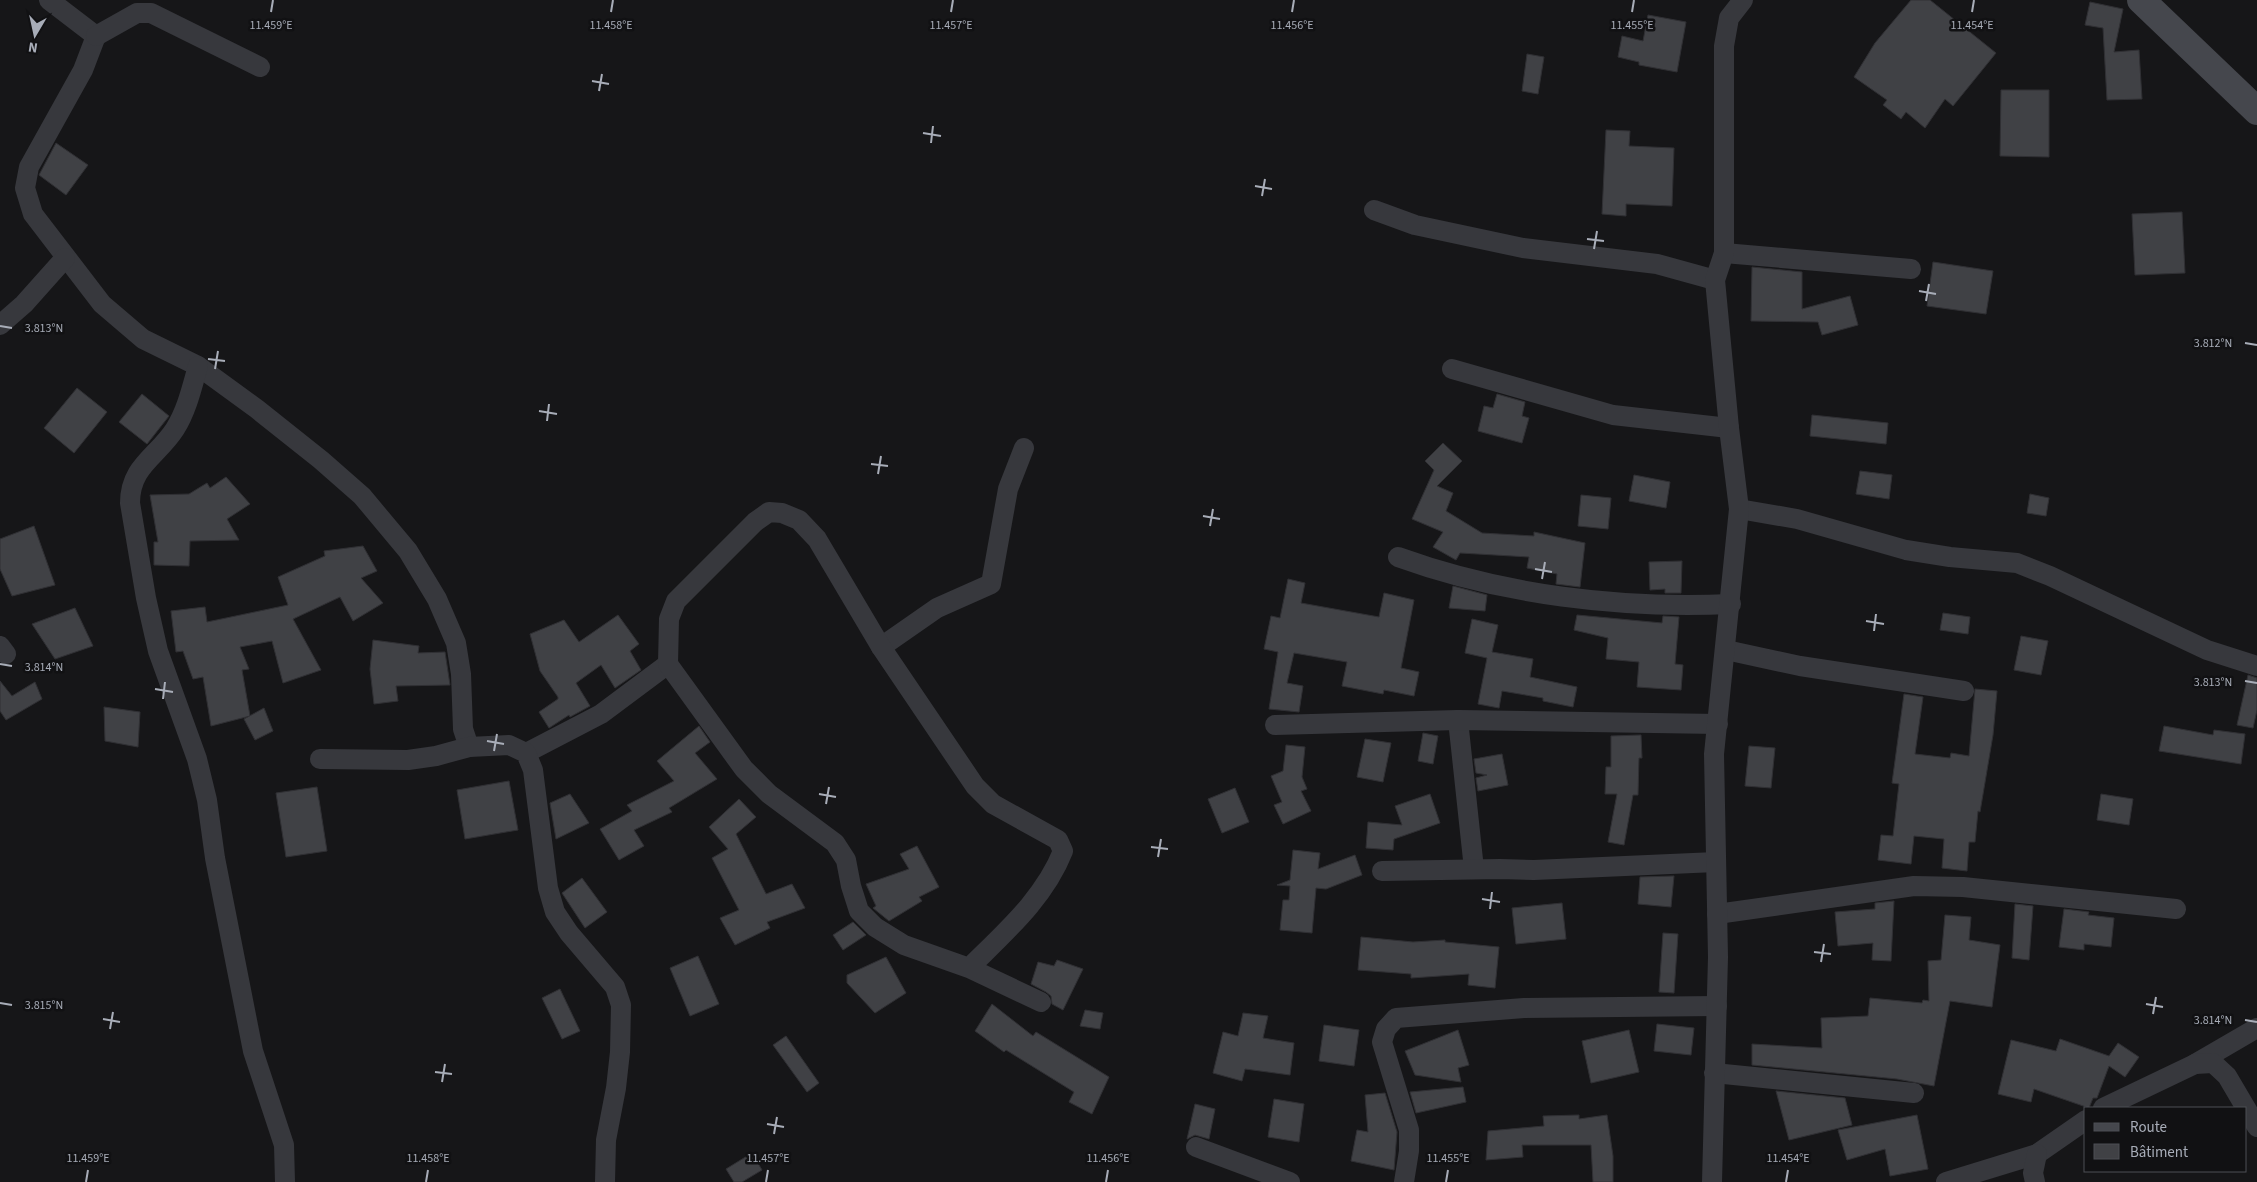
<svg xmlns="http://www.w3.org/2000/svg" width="2257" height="1182" font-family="'Source Sans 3',sans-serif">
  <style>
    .building { fill: #404145; stroke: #303034 }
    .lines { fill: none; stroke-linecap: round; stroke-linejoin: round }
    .street { stroke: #37383d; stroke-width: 20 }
    .secondary { stroke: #45474d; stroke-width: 28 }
    .ticks { fill: none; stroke: #a8adb8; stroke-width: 2 }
    .ticks-label { font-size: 12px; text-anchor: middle; fill: #a8adb8; stroke: #111113; stroke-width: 5; stroke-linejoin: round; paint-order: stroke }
  </style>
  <rect width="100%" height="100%" fill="#161618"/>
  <!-- building -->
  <g class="building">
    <path d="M1911 0H1930L1996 53 1953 106 1945 99 1925 128 1906 112 1901 119 1883 105 1887 100 1854 77 1875 43Z"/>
    <path d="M2090 2 2123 9 2114 52 2139 50 2142 99 2107 100 2103 28 2085 25Z"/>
    <path d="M1648 15 1686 22 1677 72 1639 65V62L1618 57 1622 36 1643 41Z"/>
    <path d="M1527 54 1544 57 1538 94 1522 91Z"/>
    <path d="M2001 90H2049V157L2000 156Z"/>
    <path d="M1606 130 1630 131 1629 146 1674 148 1672 206 1626 204V216L1602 214Z"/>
    <path d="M56 143 88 165 66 195 39 175Z"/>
    <path d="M2182 212 2185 273 2135 275 2132 214Z"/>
    <path d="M1933 262 1993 271 1986 314 1927 306Z"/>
    <path d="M1752 267 1802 272V309L1850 296 1858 325 1822 335 1818 322 1751 321Z"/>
    <path d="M77 388 107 412 74 453 44 428Z"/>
    <path d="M142 394 169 416 147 444 119 422Z"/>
    <path d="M1497 394 1525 402 1522 416 1529 418 1522 443 1478 431 1484 406 1493 408Z"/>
    <path d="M1812 415 1888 423 1886 444 1810 436Z"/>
    <path d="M1443 443 1462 461 1437 486 1453 493 1446 511 1482 533 1534 536V532L1585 543 1580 587 1556 584 1557 574 1527 568 1529 557 1460 553 1456 560 1433 547 1443 532 1412 519 1434 470 1425 461Z"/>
    <path d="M1860 471 1892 475 1889 499 1856 494Z"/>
    <path d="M1634 475 1670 482 1666 508 1629 501Z"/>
    <path d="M226 477 250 504 227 519 239 540 190 541 189 566 154 565V542H158L150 495 189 494 207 483 210 488Z"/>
    <path d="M2030 494 2049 498 2046 516 2027 513Z"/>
    <path d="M1581 495 1611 498 1608 529 1578 526Z"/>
    <path d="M34 526 55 585 12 596 0 569V539Z"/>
    <path d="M363 546 377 571 361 578 383 603 353 621 340 597 293 619 321 670 283 683 272 641 240 647 249 669 242 670 250 716 211 726 203 677 193 679 183 651 176 652 171 611 205 607 207 622 288 605 278 577 325 556 324 551Z"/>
    <path d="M1682 561 1681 593H1665V589L1650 590 1649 562Z"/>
    <path d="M1288 579 1305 583 1301 603 1379 617 1384 593 1414 600 1401 668 1419 672 1414 696 1384 690 1383 694 1342 686 1347 662 1294 653 1287 683 1303 686 1299 712 1269 709 1278 652 1264 649 1271 616 1280 618Z"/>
    <path d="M1453 586 1487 595 1485 611 1449 608Z"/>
    <path d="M75 608 93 646 55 659 32 624Z"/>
    <path d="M1943 613 1970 617 1968 634 1940 630Z"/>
    <path d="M618 615 639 644 630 651 641 670 615 688 601 665 576 683 590 706 570 717 569 715 549 728 539 712 558 699V697L540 671 530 634 564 620 579 642Z"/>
    <path d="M1577 615 1662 623 1663 616 1679 617 1675 664 1683 665 1681 690 1637 687 1639 662 1606 659 1608 638 1574 630Z"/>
    <path d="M1472 619 1498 625 1492 652 1533 659 1530 677 1577 687 1573 707 1543 701V698L1502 691 1499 708 1478 704 1487 658 1465 653Z"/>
    <path d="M2021 636 2048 641 2041 675 2014 670Z"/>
    <path d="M373 640 419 646 418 653 445 652 450 685 396 686 398 701 374 704 370 669Z"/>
    <path d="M2248 675 2257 678V710L2253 728 2237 725Z"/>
    <path d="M0 681 12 696 35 682 42 699 6 720 0 711Z"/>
    <path d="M1975 689 1997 691 1993 735 1980 812 1978 811 1975 842H1969L1967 871 1942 868 1944 839 1914 836 1911 864 1878 860 1881 835 1893 836 1899 784 1892 783 1904 694 1923 697 1915 754 1950 758 1951 753 1969 756Z"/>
    <path d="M104 707 140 712 138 747 105 741Z"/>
    <path d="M264 708 273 731 255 740 244 719Z"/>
    <path d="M699 726 710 742 695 753 717 779 669 808 672 812 634 830 644 846 619 860 600 829 632 811 627 805 674 781 657 761Z"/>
    <path d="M2164 726 2213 735 2214 730 2245 734 2241 764 2159 751Z"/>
    <path d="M1423 733 1438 736 1433 764 1418 761Z"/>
    <path d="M1641 735 1642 758H1639L1638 795H1633L1624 845 1608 842 1617 794H1605L1606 767H1611V736Z"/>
    <path d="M1365 739 1391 743 1383 782 1357 777Z"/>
    <path d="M1286 745 1305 747 1302 777 1307 789 1301 791 1311 811 1283 824 1274 805 1282 802 1271 776 1283 771Z"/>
    <path d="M1749 746 1775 748 1771 788 1745 786Z"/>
    <path d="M1502 754 1508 785 1478 791 1476 778 1487 775 1476 773 1474 759Z"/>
    <path d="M509 781 518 830 465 839 457 790Z"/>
    <path d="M317 787 327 851 286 857 276 793Z"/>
    <path d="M1235 788 1249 822 1222 833 1208 799Z"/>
    <path d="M570 794 589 823 556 839 550 803Z"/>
    <path d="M1430 794 1440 823 1394 839 1393 850 1366 848 1368 822 1402 825 1395 806Z"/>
    <path d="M2101 794 2133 799 2129 825 2097 820Z"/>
    <path d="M739 799 756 817 736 834 766 894 792 884 805 908 767 922 770 928 735 945 720 918 739 910 712 858 728 849 709 827Z"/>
    <path d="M917 846 939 887 919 897 922 901 889 921 873 908 876 906 866 884 909 869 900 854Z"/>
    <path d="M1293 850 1320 853 1318 869 1355 855 1362 875 1326 889 1316 888 1312 933 1280 930 1283 900H1289L1290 886 1277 885 1290 880Z"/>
    <path d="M1674 876 1671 907 1638 904 1640 877Z"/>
    <path d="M582 878 607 912 585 928 562 893Z"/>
    <path d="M1894 901 1891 961 1872 960 1873 943 1838 946 1835 912 1875 909V903Z"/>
    <path d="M1562 903 1566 939 1516 944 1512 908Z"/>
    <path d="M2015 904 2033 906 2029 960 2012 958Z"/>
    <path d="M2064 909 2089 912 2088 915 2114 918 2111 947 2084 944V950L2059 947Z"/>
    <path d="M1945 915 1971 917 1969 940 2000 945 1992 1007 1950 1001 1934 1086 1897 1079 1752 1065V1044L1822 1048 1821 1018 1868 1016 1870 998 1922 1003 1923 1000 1929 1001 1928 961 1941 960Z"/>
    <path d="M853 922 866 935 843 950 833 935Z"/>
    <path d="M1663 933 1678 934 1674 993 1659 992Z"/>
    <path d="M1361 937 1413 942 1445 940V942L1499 947 1495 988 1468 985 1469 974 1411 978V974L1358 970Z"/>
    <path d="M698 956 719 1004 690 1016 670 968Z"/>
    <path d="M886 957 906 993 875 1013 847 983V975Z"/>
    <path d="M1057 960 1083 969 1063 1010 1052 1004 1051 996 1046 992 1031 984 1038 962 1054 966Z"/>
    <path d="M560 989 580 1031 562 1039 542 998Z"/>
    <path d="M992 1004 1033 1036 1036 1032 1109 1077 1092 1114 1069 1102 1074 1092 1006 1050 1004 1052 975 1031Z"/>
    <path d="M1085 1010 1103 1013 1100 1029 1080 1026Z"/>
    <path d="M1243 1013 1268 1016 1263 1038 1294 1043 1290 1075 1245 1069 1242 1081 1213 1073 1223 1032 1238 1036Z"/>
    <path d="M1657 1024 1694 1028 1691 1055 1654 1051Z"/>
    <path d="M1324 1025 1359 1030 1354 1066 1319 1061Z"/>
    <path d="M1458 1030 1469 1065 1458 1068 1461 1082 1415 1075 1405 1051Z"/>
    <path d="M1629 1030 1639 1072 1591 1083 1582 1041Z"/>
    <path d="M786 1036 819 1083 807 1092 773 1045Z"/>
    <path d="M2060 1039 2109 1056 2118 1043 2139 1057 2125 1077 2109 1066 2097 1098H2093L2089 1108 2034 1089 2031 1102 1998 1094 2011 1040 2056 1051Z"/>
    <path d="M1463 1087 1466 1102 1416 1113 1410 1092Z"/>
    <path d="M1776 1091 1845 1098 1852 1125 1789 1140Z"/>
    <path d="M1385 1093 1397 1132 1394 1170 1351 1161 1357 1130 1368 1132 1365 1095Z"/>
    <path d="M1274 1099 1304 1104 1299 1142 1268 1137Z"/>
    <path d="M1195 1104 1215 1109 1209 1139 1195 1135 1187 1139Z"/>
    <path d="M1579 1115V1119L1607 1115 1613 1156V1182H1593L1591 1145H1522L1523 1157 1486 1160 1488 1131 1544 1126 1543 1116Z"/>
    <path d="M1917 1115 1928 1169 1890 1176 1885 1149 1847 1160 1838 1130Z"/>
    <path d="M752 1153 762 1170 742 1182H734L726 1169Z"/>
  </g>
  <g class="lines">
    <!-- street -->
    <g class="street">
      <path d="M49 0 96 36 83 70 29 167 25 188 33 214 102 304 143 339 198 366 257 409 321 460 362 496 408 551 437 599 456 643 461 674 463 729 469 747"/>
      <path d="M96 36 137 13H151L260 67"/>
      <path d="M1374 210 1415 225 1523 248 1657 264 1715 280"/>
      <path d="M1724 253 1911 269"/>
      <path d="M0 325 24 304 65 258"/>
      <path d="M198 366C192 387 187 410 175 429 157 457 130 466 130 503L146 598 158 651 197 759 207 800 215 858 253 1051 284 1145 285 1182"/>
      <path d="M1452 369 1613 415 1729 428"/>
      <path d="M1739 509 1797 519 1906 550 1950 557 2017 563 2050 576 2207 650 2257 666"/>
      <path d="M1398 557C1503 595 1620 609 1731 604"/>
      <path d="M0 646 6 654"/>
      <path d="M881 647 937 608 991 584 1008 489 1024 448"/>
      <path d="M1726 650 1800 666 1964 691"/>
      <path d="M1458 720 1474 869"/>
      <path d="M1275 725 1458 720 1718 724"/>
      <path d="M526 753 601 714 668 664"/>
      <path d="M320 759 408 760 436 756 469 747 509 745 526 753 533 770 548 888 555 912 569 933 615 987 621 1005 620 1052 616 1088 606 1140 605 1182"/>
      <path d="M1382 871 1500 869 1534 870 1716 862"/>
      <path d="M1717 914 1914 886 1963 887 2176 909"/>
      <path d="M969 968C1004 933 1044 899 1063 851L1058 840 993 804 975 786 881 647 817 539 799 520 782 513 769 512 755 522 676 601 669 619 668 664 744 769 769 794 835 843 846 860 851 886 859 911 875 927 904 945 969 968 1041 1002"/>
      <path d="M2195 1064 2257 1028"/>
      <path d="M1714 1073 1914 1093"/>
      <path d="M2103 1108 2195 1064 2213 1063 2227 1076 2257 1127"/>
      <path d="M1196 1147 1290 1182"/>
      <path d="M1404 1182 1409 1151V1130L1382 1042 1386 1029 1396 1018 1524 1008 1717 1006"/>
      <path d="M1712 1182 1718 957 1714 754 1739 509 1729 428 1715 280 1724 253V46L1729 18 1743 0"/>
      <path d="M1946 1182 2037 1154 2086 1120"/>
      <path d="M2035 1182 2033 1173 2037 1154"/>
    </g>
    <!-- secondary -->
    <path class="secondary" d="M2141 0 2257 111"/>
  </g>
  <!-- ticks -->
  <path class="ticks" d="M271 12 273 0M611 12 613 0M951 12 953 0M1292 12 1294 0M1632 12 1634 0M1972 12 1974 0M592 81 609 84M599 91 602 74M923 133 941 136M931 143 933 126M1255 186 1272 189M1262 196 1265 179M1587 239 1604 241M1594 249 1597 231M1919 291 1936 294M1926 301 1929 284M0 326 12 328M2245 343 2257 345M208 359 225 361M215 369 218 351M539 411 557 414M547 421 549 404M871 464 888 466M878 474 881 456M1203 516 1220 519M1210 526 1213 509M1535 569 1552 572M1542 579 1545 562M1866 621 1884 624M1874 631 1876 614M0 664 12 666M2245 681 2257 683M155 689 173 692M163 699 165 682M487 741 504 744M494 751 497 734M819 794 836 797M826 804 829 787M1151 847 1168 849M1158 857 1161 839M1482 899 1500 902M1490 909 1492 892M1814 952 1831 954M1821 962 1824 944M0 1003 12 1005M2146 1004 2163 1007M2153 1014 2156 997M103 1019 120 1022M2245 1020 2257 1022M110 1029 113 1012M435 1072 452 1074M442 1082 445 1064M767 1124 784 1127M774 1134 777 1117M86 1182 88 1170M426 1182 428 1170M766 1182 768 1170M1106 1182 1108 1170M1446 1182 1448 1170M1786 1182 1788 1170"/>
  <g class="ticks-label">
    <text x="271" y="29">11.459°E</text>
    <text x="611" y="29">11.458°E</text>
    <text x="951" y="29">11.457°E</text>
    <text x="1292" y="29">11.456°E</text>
    <text x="1632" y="29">11.455°E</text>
    <text x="1972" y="29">11.454°E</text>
    <text x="44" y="332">3.813°N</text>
    <text x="2213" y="347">3.812°N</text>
    <text x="44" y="671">3.814°N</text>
    <text x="2213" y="686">3.813°N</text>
    <text x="44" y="1009">3.815°N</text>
    <text x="2213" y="1024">3.814°N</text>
    <text x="88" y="1162">11.459°E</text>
    <text x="428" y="1162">11.458°E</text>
    <text x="768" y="1162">11.457°E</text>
    <text x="1108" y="1162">11.456°E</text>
    <text x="1448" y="1162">11.455°E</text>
    <text x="1788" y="1162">11.454°E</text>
  </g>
  <!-- legend -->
  <rect x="2084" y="1107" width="162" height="65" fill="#111113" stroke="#4d4f55"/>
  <rect x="2094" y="1123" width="25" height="8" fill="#45474d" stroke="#4d4f55"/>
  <text x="2130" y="1132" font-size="15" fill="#a8adb8">Route</text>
  <rect x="2094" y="1144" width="25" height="15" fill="#404145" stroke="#4d4f55"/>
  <text x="2130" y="1157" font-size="15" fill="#a8adb8">Bâtiment</text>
  <!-- north arrow -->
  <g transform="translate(35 35) rotate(189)" stroke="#111113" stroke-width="4" paint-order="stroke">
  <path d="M0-4L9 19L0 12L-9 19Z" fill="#a8adb8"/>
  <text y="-8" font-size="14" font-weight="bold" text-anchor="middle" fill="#a8adb8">N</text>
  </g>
</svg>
